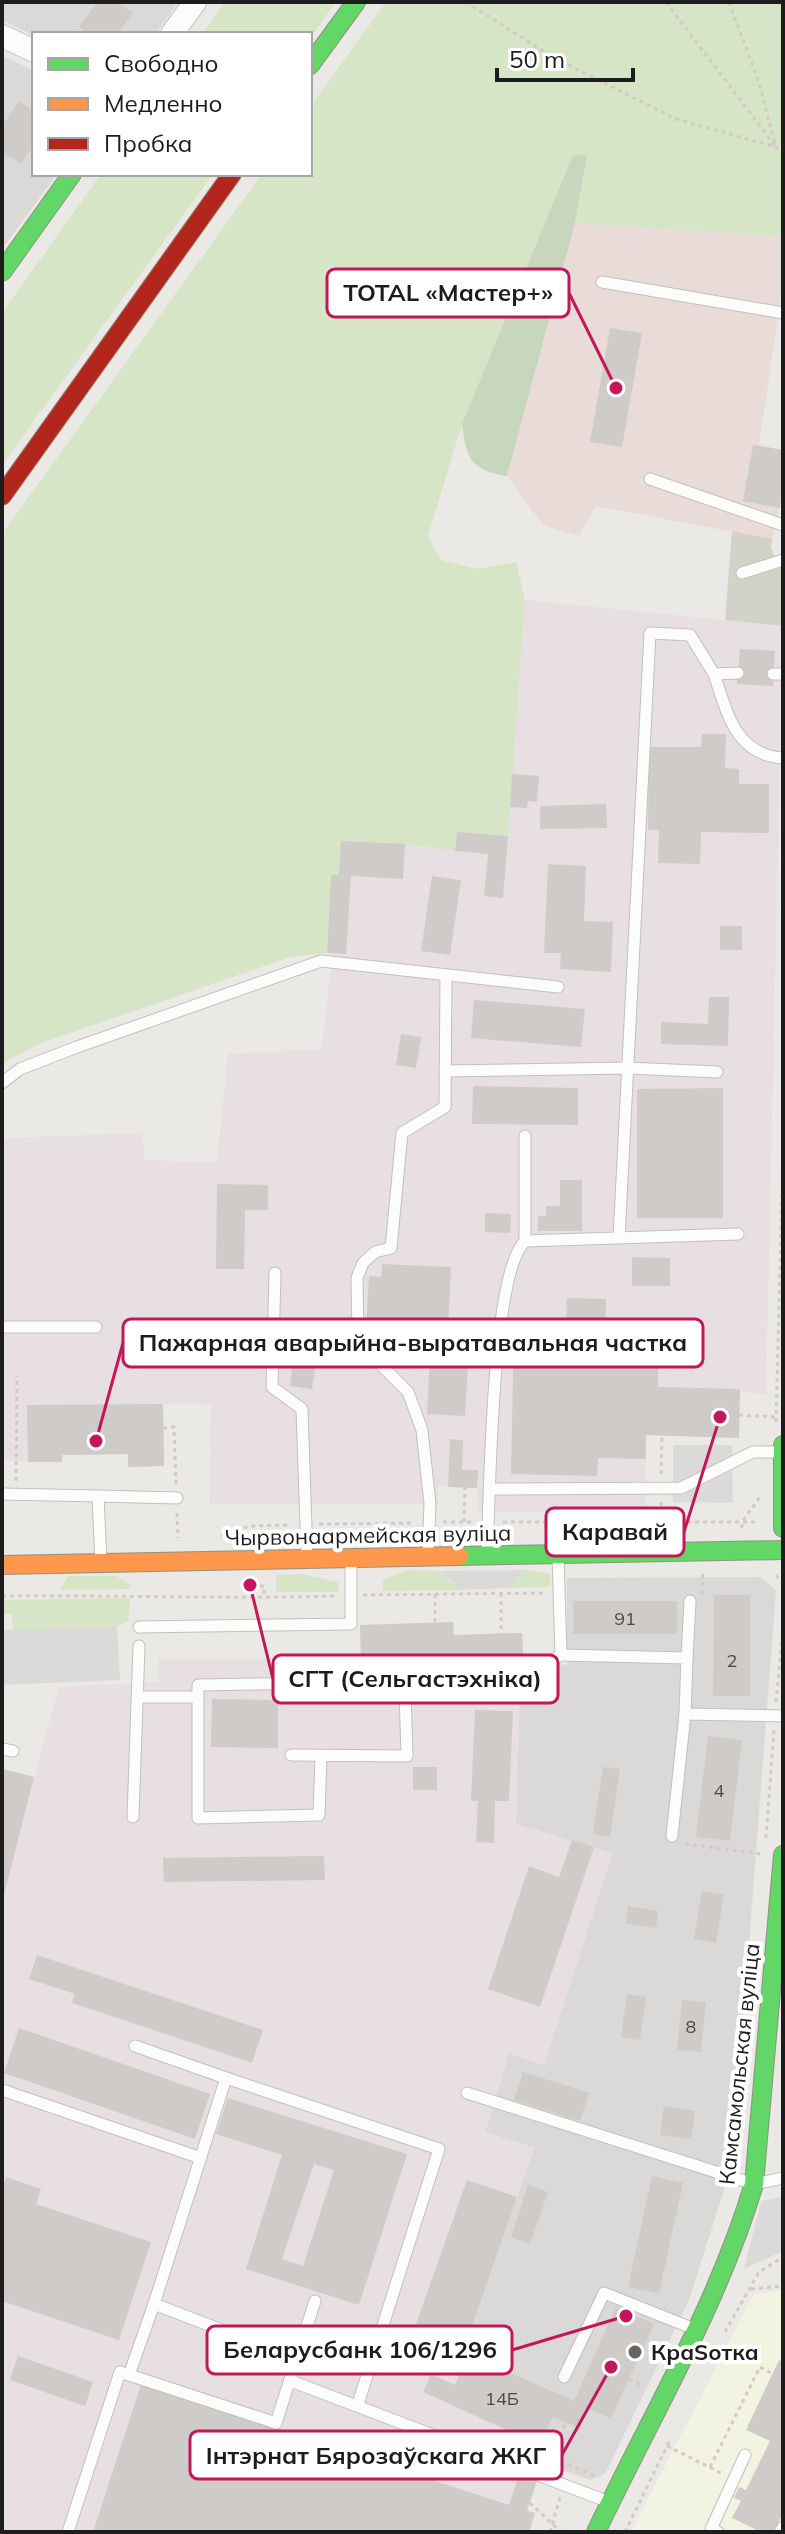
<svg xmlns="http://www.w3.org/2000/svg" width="785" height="2534" font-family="Mulish,sans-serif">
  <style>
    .residential { fill: #dad9d7 }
    .commercial { fill: #e8dbd8 }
    .industrial { fill: #e8dfe3 }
    .education { fill: #f3f3e1 }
    .construction { fill: #d3d2c8 }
    .grass { fill: #d7e5c7 }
    .forest { fill: #c6d7bd }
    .parking { fill: #dbdad9 }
    .building { fill: #cecbc8; fill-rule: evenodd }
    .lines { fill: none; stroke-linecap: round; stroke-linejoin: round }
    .lane-casing { stroke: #c1c0be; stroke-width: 13 }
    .street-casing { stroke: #c1c0be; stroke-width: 24 }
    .fast-casing { stroke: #91927f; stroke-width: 20 }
    .slow-casing { stroke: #91927f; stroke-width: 20 }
    .jam-casing { stroke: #91927f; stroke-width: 20 }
    .path { stroke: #d4c9c7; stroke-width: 3; stroke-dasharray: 4 4; stroke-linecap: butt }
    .lane { stroke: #fcfcfb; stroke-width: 11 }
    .street { stroke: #fcfcfb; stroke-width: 22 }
    .fast { stroke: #63d668; stroke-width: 18 }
    .slow { stroke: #ff974d; stroke-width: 18 }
    .jam { stroke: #b3261e; stroke-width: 18 }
    .poi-dot { fill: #656463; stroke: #fff; stroke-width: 3 }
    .labels { text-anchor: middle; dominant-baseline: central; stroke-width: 8; stroke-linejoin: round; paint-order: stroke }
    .number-label { font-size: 18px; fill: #494848 }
    .street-label { font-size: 22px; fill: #1d1d1d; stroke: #fff }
    .poi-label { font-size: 22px; font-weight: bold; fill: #1d1d1d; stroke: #fff; text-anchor: start }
    .leader { fill: none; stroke: #c2185b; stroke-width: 3 }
    .callout-dot { fill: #c2185b; stroke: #fff; stroke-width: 3 }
    .callout { fill: #fff; stroke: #c2185b; stroke-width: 3 }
    .callout-label { font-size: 24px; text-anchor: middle; font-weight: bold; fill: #1d1d1d }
  </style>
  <rect width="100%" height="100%" fill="#ebe9e5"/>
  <!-- residential -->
  <g class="residential">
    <path d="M2 2H178L156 34 34 36 2 20Z"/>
    <path d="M2 55 34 71V174H57L2 249Z"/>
    <path d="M761 1577 776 1591 732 2165 689 2300 605 2474 590 2480 530 2458 562 2396 507 2371 510 2364 467 2341 534 2148 485 2132 509 2053 544 2065 612 1853 516 1824 520 1677 524 1670 567 1664V1578Z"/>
  </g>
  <!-- commercial -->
  <path class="commercial" d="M575 223 783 237V284L759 445 783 450V492L772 539 596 506 579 536 543 525 507 476Z"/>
  <!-- industrial -->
  <g class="industrial">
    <path d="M525 600 783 626 766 1394 740 1392 739 1438 646 1435V1513L478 1512 477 1488 438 1486V1504H209L211 1405 163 1404 164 1466 128 1467V1454L63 1455 62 1462 2 1460V1138L143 1133 144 1160 217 1162 228 1054 322 1049 332 954 327 953 331 875H339L405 844 455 851 457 832 508 836Z"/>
    <path d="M453 1622 454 1635 522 1633 516 1824 613 1853 544 2065 509 2053 485 2132 534 2148 467 2341 510 2364 508 2371 562 2396 522 2476 527 2510 535 2513 529 2532H2V1769L34 1777 59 1687 158 1682 159 1659H361L360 1625Z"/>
  </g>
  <!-- education -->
  <path class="education" d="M783 2290V2532H631L754 2294Z"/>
  <!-- construction -->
  <path class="construction" d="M732 531 772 539 771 548 783 574V626L725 620Z"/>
  <!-- grass -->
  <g class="grass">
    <path d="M225 2H336L310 38V34H202Z"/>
    <path d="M386 2H778L783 6V237L575 223 587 156 579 154 572 157 462 424 428 536 441 560 478 569 516 562 525 600 508 836 457 832 455 851 405 844 339 875H331L327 953 291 957 41 1043 2 1064V534L262 174H310V107Z"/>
    <path d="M101 174H213L2 465V313Z"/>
    <path d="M407 1570 440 1571 455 1585V1590L383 1591V1580Z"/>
    <path d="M526 1570 549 1573 551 1587 510 1588Z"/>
    <path d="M300 1574 338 1582 339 1592H276V1575Z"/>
    <path d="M69 1576H117L130 1585 129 1589 59 1590Z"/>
    <path d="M130 1598 128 1621 117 1627 13 1630 11 1614H2V1600Z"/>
  </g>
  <!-- forest -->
  <path class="forest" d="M579 154 587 156 575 223 507 476C471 471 466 458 462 424L572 157Z"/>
  <!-- parking -->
  <g class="parking">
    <path d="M673 1445H732L733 1503 673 1502Z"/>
    <path d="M526 1570 510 1588 455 1590V1584L440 1571Z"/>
    <path d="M117 1627 120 1680 2 1685V1630Z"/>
    <path d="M783 2197V2251L744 2269 761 2201Z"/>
  </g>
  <!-- building -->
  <g class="building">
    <path d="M98 2H117L133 13 117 34H89L79 27Z"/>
    <path d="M19 101 34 111V144L21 164 2 152V126Z"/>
    <path d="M610 328 642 333 622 447 590 442Z"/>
    <path d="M753 445 783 450 780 508 743 501Z"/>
    <path d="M740 649 775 651 773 686 737 684Z"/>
    <path d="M702 734H726L725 768 739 769V784H769V833L701 832 700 864 658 863 659 830H648L649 747H701Z"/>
    <path d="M512 774 539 776 537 802 528 801 527 808 510 807Z"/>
    <path d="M606 804 607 828 540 829V806Z"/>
    <path d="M457 832 508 836 503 898 484 896 488 854 455 851Z"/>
    <path d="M341 841 405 844 403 879 351 876 346 954 327 953 331 875H339Z"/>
    <path d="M548 864 586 866 584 921 613 922 611 972 560 969 561 953H544Z"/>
    <path d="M432 876 461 880 450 955 421 951Z"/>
    <rect x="720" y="926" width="22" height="24"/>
    <path d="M709 997H729L728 1046 661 1044V1022L708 1024Z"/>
    <path d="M474 1000 585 1009 581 1047 471 1038Z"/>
    <path d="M401 1034 421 1037 416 1068 396 1065Z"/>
    <path d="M473 1086 578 1088V1125L472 1124Z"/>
    <path d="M723 1088V1218H637V1089Z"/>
    <path d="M560 1180H582V1231H538V1216H546V1206H560Z"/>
    <path d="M217 1184 268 1185V1210H245L244 1269H216Z"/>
    <path d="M485 1213 511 1214 510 1233 485 1232Z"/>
    <path d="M632 1257 670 1258V1286H632Z"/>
    <path d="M382 1264 451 1267 448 1329 470 1331 465 1416 427 1414 431 1333 366 1329 369 1276 381 1277Z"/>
    <path d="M567 1298 606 1299 605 1328 659 1329 658 1387 740 1389 739 1438 646 1435V1459L598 1458 597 1476 511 1474 514 1325 566 1327Z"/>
    <path d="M293 1359 316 1362 312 1389 290 1386Z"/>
    <path d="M163 1404 164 1466 128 1467V1454L62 1455V1462H28L27 1405Z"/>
    <path d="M450 1439 463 1440 462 1470H478L477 1488 448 1487Z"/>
    <path d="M714 1595H750V1696H713Z"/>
    <rect x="573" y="1601" width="104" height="33"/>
    <path d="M453 1622 454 1635 522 1633 524 1670 447 1673 446 1655 361 1659 360 1625Z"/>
    <path d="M212 1699 278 1700V1748L211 1747Z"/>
    <path d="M475 1710 513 1711 509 1801H495L494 1843 476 1842 478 1801H471Z"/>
    <path d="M708 1736 742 1740 730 1841 696 1837Z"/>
    <rect x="413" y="1767" width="24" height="23"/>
    <path d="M603 1767 620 1769 610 1837 593 1834Z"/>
    <path d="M2 1769 34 1777 3 1899H2Z"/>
    <path d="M572 1840 594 1847 540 2007 488 1989 529 1866 559 1877Z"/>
    <path d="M324 1856 325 1880 164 1882 163 1858Z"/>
    <path d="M702 1891 724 1895 716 1943 694 1939Z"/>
    <path d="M628 1906 658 1911 656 1928 626 1924Z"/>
    <path d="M37 1955 263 2030 252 2063 72 2003 75 1994 29 1979Z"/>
    <path d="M627 1994 646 1997 640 2040 621 2037Z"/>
    <path d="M682 2000 706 2002 701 2052 677 2050Z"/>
    <path d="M19 2028 210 2094 195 2139 4 2073Z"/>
    <path d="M523 2072 589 2093 580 2121 514 2100Z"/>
    <path d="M228 2098 407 2154 359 2305 246 2269 282 2155 216 2134ZM314 2164 334 2170 303 2266 282 2259Z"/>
    <path d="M664 2106 695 2111 691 2139 660 2135Z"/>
    <path d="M652 2176 683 2183 659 2293 628 2287Z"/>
    <path d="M6 2177 41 2189 36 2204 151 2242 119 2340 2 2301V2189Z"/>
    <path d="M467 2180 517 2197 467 2341 416 2324Z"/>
    <path d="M528 2185 548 2192 530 2244 511 2237Z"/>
    <path d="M616 2307 654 2324 611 2418 586 2407 577 2427 553 2417 540 2445 423 2392 431 2374 455 2385 461 2370 468 2374 479 2350 510 2364 507 2371 574 2401Z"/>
    <path d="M18 2356 93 2382 85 2406 10 2380Z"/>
    <path d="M779 2360 783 2362V2513L774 2532H761L732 2518 741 2501 734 2498 739 2487 746 2490 770 2441 746 2430Z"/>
    <path d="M141 2385 509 2505 519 2475 537 2481 527 2511 535 2513 529 2532H93Z"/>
  </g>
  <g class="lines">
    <!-- lane casing -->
    <g class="lane-casing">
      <g id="lane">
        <path d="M602 282 783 313"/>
        <path d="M650 479 783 525"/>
        <path d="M742 573 783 560"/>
        <path d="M714 674C727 712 735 755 783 758"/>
        <path d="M773 674H783"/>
        <path d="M446 1071 628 1068 717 1072"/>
        <path d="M2 1083 20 1069 77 1047 321 961 558 987"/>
        <path d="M525 1136V1241"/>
        <path d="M619 1238 650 633 690 635 714 674 738 673"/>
        <path d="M275 1273 272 1387 302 1409 307 1557"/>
        <path d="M2 1327H96"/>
        <path d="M491 1489 681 1488 753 1452H782"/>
        <path d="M2 1494 98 1496 101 1563"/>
        <path d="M98 1496 177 1498"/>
        <path d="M487 1553C490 1497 491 1273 525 1241L738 1234"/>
        <path d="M428 1554 430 1504 422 1430 408 1392 368 1352 358 1336 357 1278 363 1263 375 1252 391 1248 402 1133 445 1107 446 975"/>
        <path d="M558 1556 561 1655 687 1658 685 1714 783 1716"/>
        <path d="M139 1627 351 1624V1561"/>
        <path d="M687 1658 690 1601"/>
        <path d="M405 1691 459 1696 519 1693 529 1690 543 1666 561 1655"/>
        <path d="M137 1697H198"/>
        <path d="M2 1749 13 1751"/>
        <path d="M291 1755 407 1756 405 1691 318 1683 198 1685V1818L319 1815 321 1756"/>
        <path d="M133 1817 139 1646"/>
        <path d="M672 1836 685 1714"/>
        <path d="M135 2046 226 2078 154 2304 297 2359"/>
        <path d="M226 2078 439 2149 358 2404"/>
        <path d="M2 2090 201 2158"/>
        <path d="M467 2093 754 2184 783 2178"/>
        <path d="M129 2375 154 2304"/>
        <path d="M564 2377 604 2293 697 2330"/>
        <path d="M291 2381 609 2502"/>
        <path d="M68 2532 120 2372 276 2423 315 2301"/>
        <path d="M718 2532 711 2529 745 2455"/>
        <path d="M780 2532 783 2527"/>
      </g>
    </g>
    <!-- street casing -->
    <g class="street-casing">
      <g id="street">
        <path d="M172 34 195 2"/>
        <path d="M2 36 34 51"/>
      </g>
    </g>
    <!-- fast casing -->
    <g class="fast-casing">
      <g id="fast">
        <path d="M310 65 356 2"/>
        <path d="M2 272 72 174"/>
        <path d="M783 1445V1528"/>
        <path d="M459 1556 783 1550"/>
        <path d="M596 2532C651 2416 717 2307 754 2184L783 1855"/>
      </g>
    </g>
    <!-- slow casing -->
    <g class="slow-casing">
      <path id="slow" d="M2 1565 459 1556"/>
    </g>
    <!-- jam casing -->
    <g class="jam-casing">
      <path id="jam" d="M2 496 232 174"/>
    </g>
    <!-- path -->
    <g class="path">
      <path d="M466 2 551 56 676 119 776 147"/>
      <path d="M666 2 776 147"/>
      <path d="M729 2 759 83 776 147 783 155"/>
      <path d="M739 1415 775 1417"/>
      <path d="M776 1422 783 1151"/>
      <path d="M163 1428 174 1427 176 1486"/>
      <path d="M661 1474 662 1435"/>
      <path d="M16 1481 17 1376"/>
      <path d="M177 1513 178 1538"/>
      <path d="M443 1522H475"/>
      <path d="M464 1522 465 1487"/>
      <path d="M503 1522H759"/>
      <path d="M661 1522V1501"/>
      <path d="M319 1524 415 1523"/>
      <path d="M742 1528V1522L760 1497"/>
      <path d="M221 1536 249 1526 291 1525"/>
      <path d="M776 1575 783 1584"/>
      <path d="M260 1586H264V1598"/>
      <path d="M501 1593V1634"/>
      <path d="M435 1594V1622"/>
      <path d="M702 1594 703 1573"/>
      <path d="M363 1595 544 1593"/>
      <path d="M2 1596C113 1595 224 1599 336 1596"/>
      <path d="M776 1702 783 1630"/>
      <path d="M766 1838 774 1730"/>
      <path d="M685 1844 761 1854"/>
      <path d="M751 2289 783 2286"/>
      <path d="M725 2332 759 2272 783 2257"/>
      <path d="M640 2355 655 2361"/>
      <path d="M629 2379 643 2386"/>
      <path d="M546 2432 560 2437 566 2422"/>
      <path d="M560 2437 552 2458 598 2477"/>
      <path d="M667 2446 721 2473"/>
      <path d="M710 2467 760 2367 773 2374"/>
      <path d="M530 2503 561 2532"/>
      <path d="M550 2532 560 2497"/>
      <path d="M625 2532 669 2442"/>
    </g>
    <!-- lane -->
    <use href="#lane" class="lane"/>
    <!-- street -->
    <use href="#street" class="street"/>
    <!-- fast -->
    <use href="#fast" class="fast"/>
    <!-- slow -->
    <use href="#slow" class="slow"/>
    <!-- jam -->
    <use href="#jam" class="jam"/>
  </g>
  <!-- markers -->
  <circle class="poi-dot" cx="635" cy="2352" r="8"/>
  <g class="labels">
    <!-- number labels -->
    <g class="number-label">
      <text x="625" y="1618">91</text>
      <text x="732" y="1660">2</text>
      <text x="719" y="1790">4</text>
      <text x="691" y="2026">8</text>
      <text x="502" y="2398">14Б</text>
    </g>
    <!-- street labels -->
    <g class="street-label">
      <text transform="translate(368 1535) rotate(-1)">Чырвонаармейская вуліца</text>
      <text transform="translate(739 2064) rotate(-84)">Камсамольская вуліца</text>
    </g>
    <!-- poi labels -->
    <g class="poi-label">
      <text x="651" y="2352">КраSотка</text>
    </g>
  </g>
  <!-- callouts -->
  <path class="leader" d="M616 388L569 293M96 1441L123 1343M720 1417L684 1532M250 1585L273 1679M626 2316L512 2350M611 2367L562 2455"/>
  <g class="callout-dot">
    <circle cx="616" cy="388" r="8"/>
    <circle cx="96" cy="1441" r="8"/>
    <circle cx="720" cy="1417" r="8"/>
    <circle cx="250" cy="1585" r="8"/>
    <circle cx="626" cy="2316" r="8"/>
    <circle cx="611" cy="2367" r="8"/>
  </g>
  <g class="callout">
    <rect x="327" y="269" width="242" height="48" rx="8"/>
    <rect x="123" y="1319" width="580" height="48" rx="8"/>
    <rect x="546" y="1508" width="138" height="48" rx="8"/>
    <rect x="273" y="1655" width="285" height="48" rx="8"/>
    <rect x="207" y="2326" width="305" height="48" rx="8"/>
    <rect x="190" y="2431" width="372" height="48" rx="8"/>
  </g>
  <g class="callout-label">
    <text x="448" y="301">TOTAL «Мастер+»</text>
    <text x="413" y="1351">Пажарная аварыйна-выратавальная частка</text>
    <text x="615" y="1540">Каравай</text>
    <text x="415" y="1687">СГТ (Сельгастэхніка)</text>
    <text x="360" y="2358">Беларусбанк 106/1296</text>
    <text x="376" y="2464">Інтэрнат Бярозаўскага ЖКГ</text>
  </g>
  <!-- border -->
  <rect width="785" height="2534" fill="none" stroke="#1d1d1d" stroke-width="8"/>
  <!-- legend -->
  <rect x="32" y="32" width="280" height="144" fill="#ffffff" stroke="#a5a5a5" stroke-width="2"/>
  <rect x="48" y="58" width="40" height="12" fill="#63d668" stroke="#a5a5a5" stroke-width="2"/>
  <text x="104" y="72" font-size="24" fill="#1d1d1d">Свободно</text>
  <rect x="48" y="98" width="40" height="12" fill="#ff974d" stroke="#a5a5a5" stroke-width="2"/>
  <text x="104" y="112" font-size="24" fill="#1d1d1d">Медленно</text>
  <rect x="48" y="138" width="40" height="12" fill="#b3261e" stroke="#a5a5a5" stroke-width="2"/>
  <text x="104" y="152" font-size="24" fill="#1d1d1d">Пробка</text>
  <!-- scale -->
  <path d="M497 68v12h136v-12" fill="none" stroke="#1d1d1d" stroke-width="4"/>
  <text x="509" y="68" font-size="24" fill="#1d1d1d" stroke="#ffffff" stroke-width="6" paint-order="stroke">50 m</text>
</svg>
